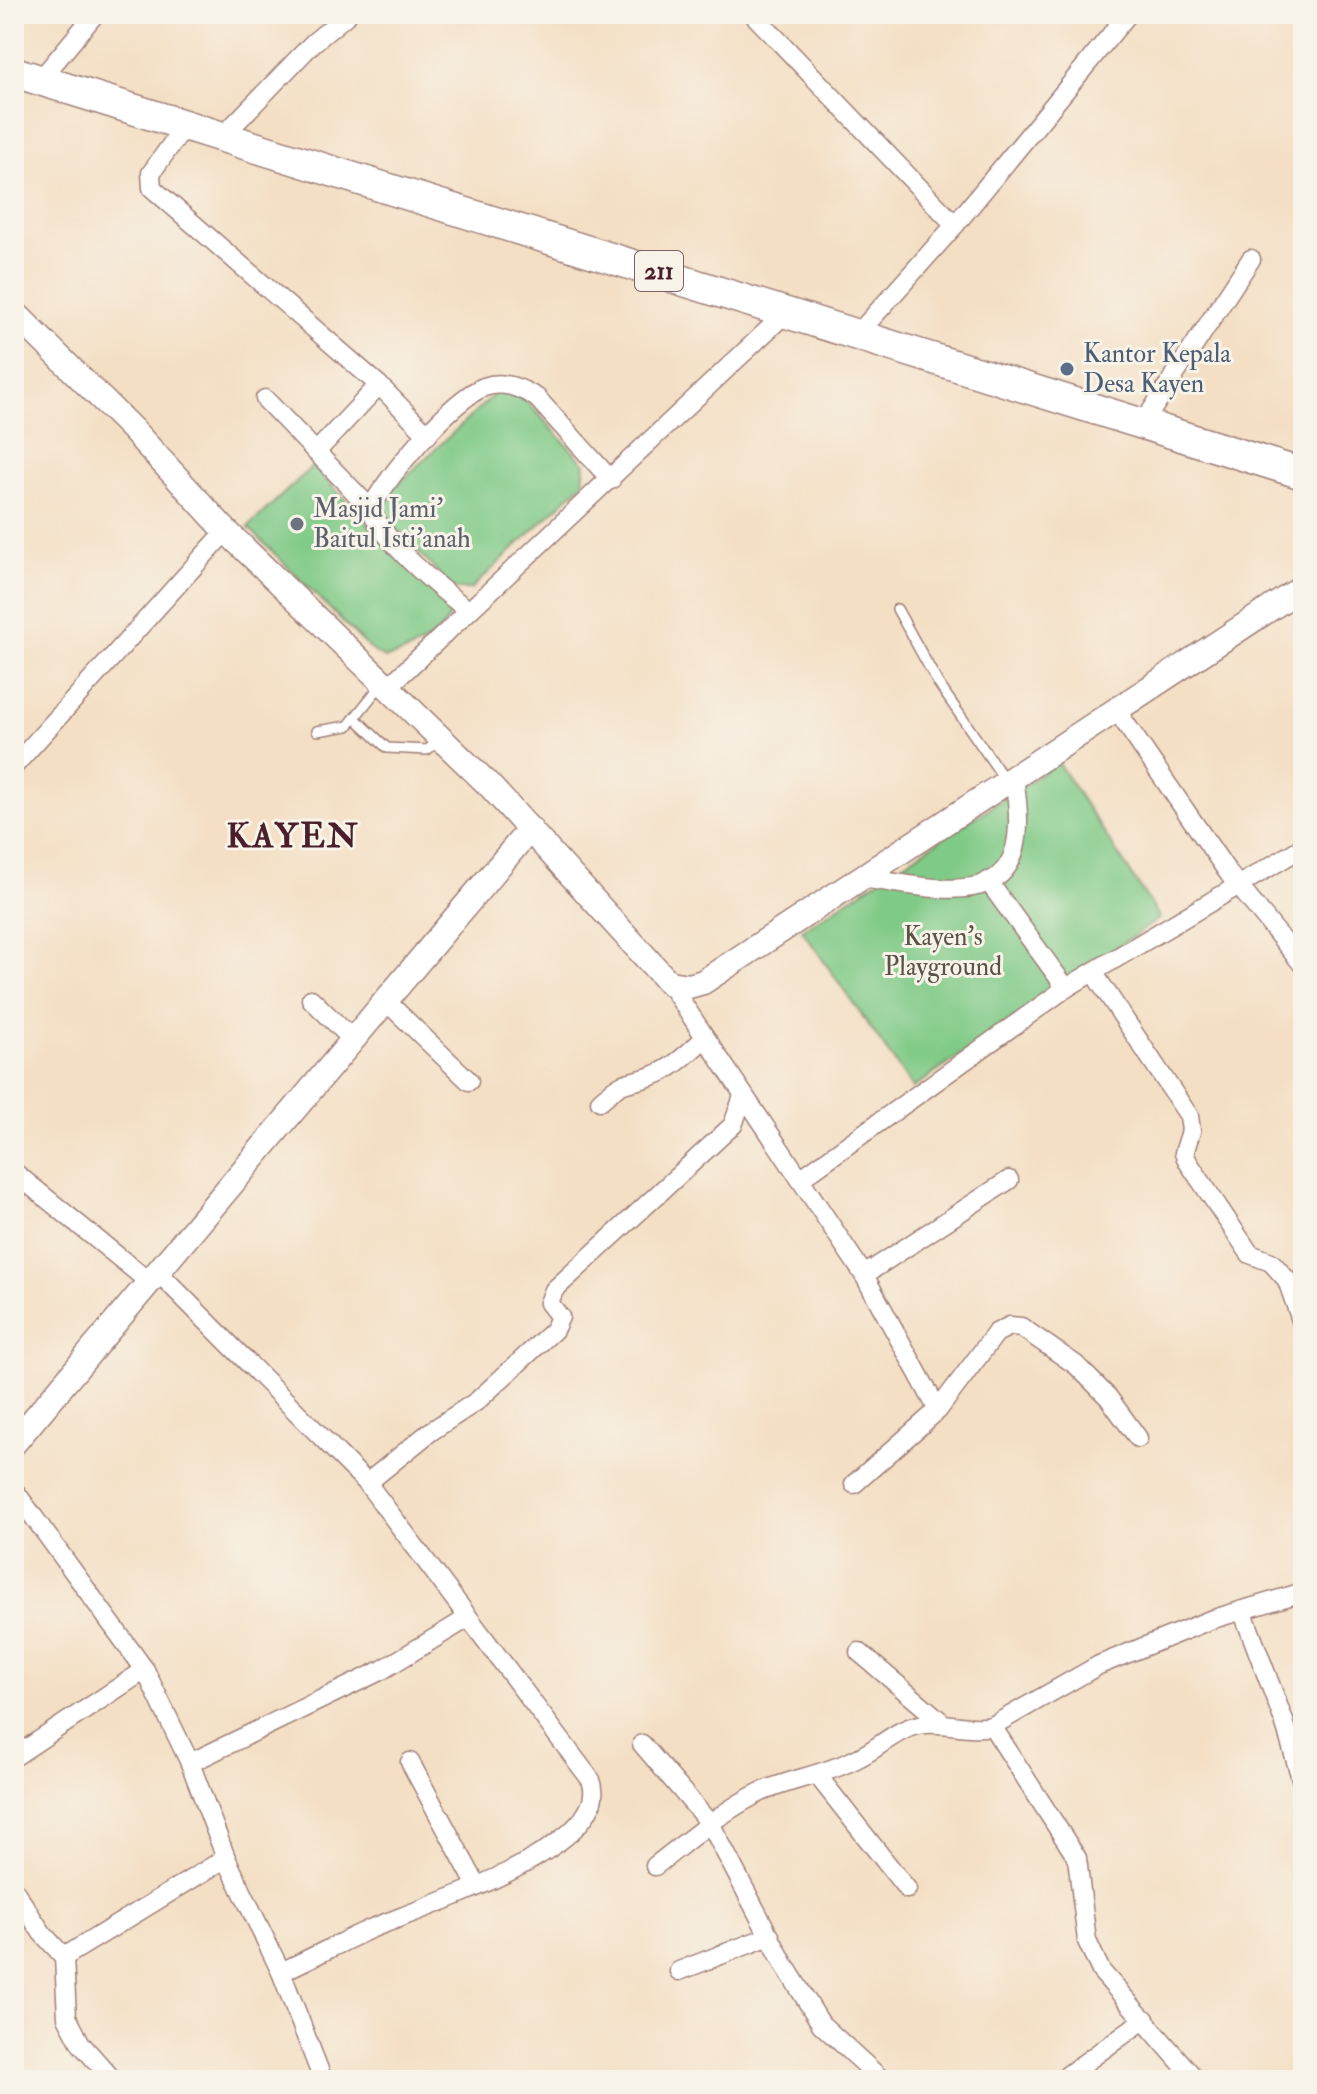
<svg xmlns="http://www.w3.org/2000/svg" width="1317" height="2094" font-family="'IM FELL Double Pica',serif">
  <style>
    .park { fill: #80ca87; stroke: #657459; stroke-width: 2 }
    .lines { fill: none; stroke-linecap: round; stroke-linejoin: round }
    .service-casing { stroke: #9f7f78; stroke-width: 12 }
    .minor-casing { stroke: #9f7f78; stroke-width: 21 }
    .tertiary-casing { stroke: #9f7f78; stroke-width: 27 }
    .primary-casing { stroke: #9f7f78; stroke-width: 33 }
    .service { stroke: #fff; stroke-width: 9 }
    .minor { stroke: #fff; stroke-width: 18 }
    .tertiary { stroke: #fff; stroke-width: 24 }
    .primary { stroke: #fff; stroke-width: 30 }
    .service-dot { fill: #5c6f8a; stroke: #f7f3e8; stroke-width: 3 }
    .worship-dot { fill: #6b7280; stroke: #f7f3e8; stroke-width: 3 }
    .labels { text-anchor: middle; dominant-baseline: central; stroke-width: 6; stroke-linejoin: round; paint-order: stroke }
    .shield { fill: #f7f3e8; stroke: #7e5f64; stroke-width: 2 }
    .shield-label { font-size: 24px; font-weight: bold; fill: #4a1f2b }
    .service-label { font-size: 26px; fill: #4e5e75; stroke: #f7f3e8; text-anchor: start }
    .worship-label { font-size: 26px; fill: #5b616d; stroke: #f7f3e8; text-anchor: start }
    .park-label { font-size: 26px; fill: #5a5247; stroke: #f7f3e8 }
    .district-label { font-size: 34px; font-weight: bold; letter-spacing: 2px; fill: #4a1f2b; stroke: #f7f3e8 }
  </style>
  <rect width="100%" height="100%" fill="#f7f3e8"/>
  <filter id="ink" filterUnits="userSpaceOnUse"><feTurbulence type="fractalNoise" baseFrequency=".0125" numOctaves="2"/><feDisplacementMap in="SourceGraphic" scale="16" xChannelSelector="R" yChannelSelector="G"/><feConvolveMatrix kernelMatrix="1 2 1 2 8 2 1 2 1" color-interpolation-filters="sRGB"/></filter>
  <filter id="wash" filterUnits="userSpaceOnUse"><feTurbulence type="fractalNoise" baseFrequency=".006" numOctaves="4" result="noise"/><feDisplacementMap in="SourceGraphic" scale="32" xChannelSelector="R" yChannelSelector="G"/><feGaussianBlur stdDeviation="1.8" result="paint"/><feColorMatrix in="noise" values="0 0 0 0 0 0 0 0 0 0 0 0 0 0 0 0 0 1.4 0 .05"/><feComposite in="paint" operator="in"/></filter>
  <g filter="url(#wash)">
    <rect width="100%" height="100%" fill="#f4dfc4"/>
    <!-- park -->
    <g class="park">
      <path d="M500 389 518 392 585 464 583 483 471 589H453L383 514 384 497Z"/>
      <path d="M313 466 451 611C444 637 409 653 385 658L371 650 248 527Z"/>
      <path d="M1058 763 1160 918 913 1088 802 930Z"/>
    </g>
  </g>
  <g filter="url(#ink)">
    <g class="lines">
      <!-- service casing -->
      <g class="service-casing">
        <g id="service">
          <path d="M897 609 938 683 1005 780"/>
          <path d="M355 718 387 748 427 750 440 740"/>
          <path d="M317 731 348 726 381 685"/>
        </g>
      </g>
      <!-- minor casing -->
      <g class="minor-casing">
        <g id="minor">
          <path d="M753 14 955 225"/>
          <path d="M40 80 95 14"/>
          <path d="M186 124 151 173 152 188 379 385 316 452"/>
          <path d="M223 136 313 43 348 14"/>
          <path d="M855 337 955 225 1128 14"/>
          <path d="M379 385 428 435"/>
          <path d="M265 399 371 509"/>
          <path d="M1142 425 1251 259"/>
          <path d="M468 610C440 589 383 542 371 509 384 479 453 398 484 387 503 380 521 388 537 398L611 480"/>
          <path d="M388 687 788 311"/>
          <path d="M1117 711 1229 874 1303 965"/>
          <path d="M14 766 226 531"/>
          <path d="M863 878C959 893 1037 913 1014 779"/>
          <path d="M988 881 1066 988"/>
          <path d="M1093 972 1189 1116 1191 1131 1184 1153 1188 1162 1250 1254 1271 1262 1287 1280 1303 1326"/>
          <path d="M669 983 800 1179 1066 988 1303 847"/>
          <path d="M311 999 354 1041"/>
          <path d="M386 1001 469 1081"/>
          <path d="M600 1101C627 1077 623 1086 652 1076 673 1069 689 1052 705 1038"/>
          <path d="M14 1172 148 1281"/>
          <path d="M800 1179 864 1275 938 1410"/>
          <path d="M157 1271 367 1483 430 1432 477 1401 554 1330 560 1317 549 1303 554 1290 733 1125 743 1096"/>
          <path d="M864 1275 1009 1180"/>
          <path d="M854 1484 938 1410 996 1333 1010 1326 1021 1327 1076 1365 1108 1397 1138 1438"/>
          <path d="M14 1490 145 1670 190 1763 226 1858 281 1972 323 2080"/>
          <path d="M1242 1610 1284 1721 1303 1785"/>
          <path d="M859 1652 944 1724"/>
          <path d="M992 1726 1077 1858 1087 1941 1101 1971 1196 2080"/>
          <path d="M642 1744 711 1825 784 1964 821 2024 882 2080"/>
          <path d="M14 1757 145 1670"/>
          <path d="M410 1762 477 1886"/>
          <path d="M190 1763 382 1670 468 1618"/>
          <path d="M818 1776 907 1889"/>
          <path d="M655 1866C689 1840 723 1810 761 1792 794 1778 828 1774 860 1757 880 1747 897 1729 919 1725 943 1720 968 1731 992 1726L1099 1665 1210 1620 1303 1592"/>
          <path d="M14 1890 42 1933 64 1957 67 2017 81 2044 113 2080"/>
          <path d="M64 1957 226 1858"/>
          <path d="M679 1971 770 1936"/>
          <path d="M281 1972C311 1958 340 1943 370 1929 415 1910 617 1847 591 1780L367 1483"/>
          <path d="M1061 2080 1145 2019"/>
        </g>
      </g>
      <!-- tertiary casing -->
      <g class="tertiary-casing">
        <g id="tertiary">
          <path d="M14 312 132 429 226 531 490 786 669 983 689 986 703 982 1303 587"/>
          <path d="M14 1443 530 829"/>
        </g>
      </g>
      <!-- primary casing -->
      <g class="primary-casing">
        <path id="primary" d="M14 72 1303 474"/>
      </g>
      <!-- service -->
      <use href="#service" class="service"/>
      <!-- minor -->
      <use href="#minor" class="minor"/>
      <!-- tertiary -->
      <use href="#tertiary" class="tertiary"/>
      <!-- primary -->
      <use href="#primary" class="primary"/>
    </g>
  </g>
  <!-- markers -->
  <circle class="service-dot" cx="1067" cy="369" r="8"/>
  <circle class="worship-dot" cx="297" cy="524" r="8"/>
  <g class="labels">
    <!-- shield labels -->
    <rect class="shield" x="635" y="251" width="48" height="40" rx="6"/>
    <g class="shield-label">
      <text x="659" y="271">211</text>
    </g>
    <!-- service labels -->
    <g class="service-label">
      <text x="1083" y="354">Kantor Kepala<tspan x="1083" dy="30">Desa Kayen</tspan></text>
    </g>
    <!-- worship labels -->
    <g class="worship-label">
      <text x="313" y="509">Masjid Jami'<tspan x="313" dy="30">Baitul Isti'anah</tspan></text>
    </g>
    <!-- park labels -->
    <g class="park-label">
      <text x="943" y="937">Kayen's<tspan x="943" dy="30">Playground</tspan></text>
    </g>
    <!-- district labels -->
    <g class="district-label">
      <text x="293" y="836">KAYEN</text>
    </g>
  </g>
  <!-- margin -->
  <rect width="1317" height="2094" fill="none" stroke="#f7f3e8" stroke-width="48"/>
</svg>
